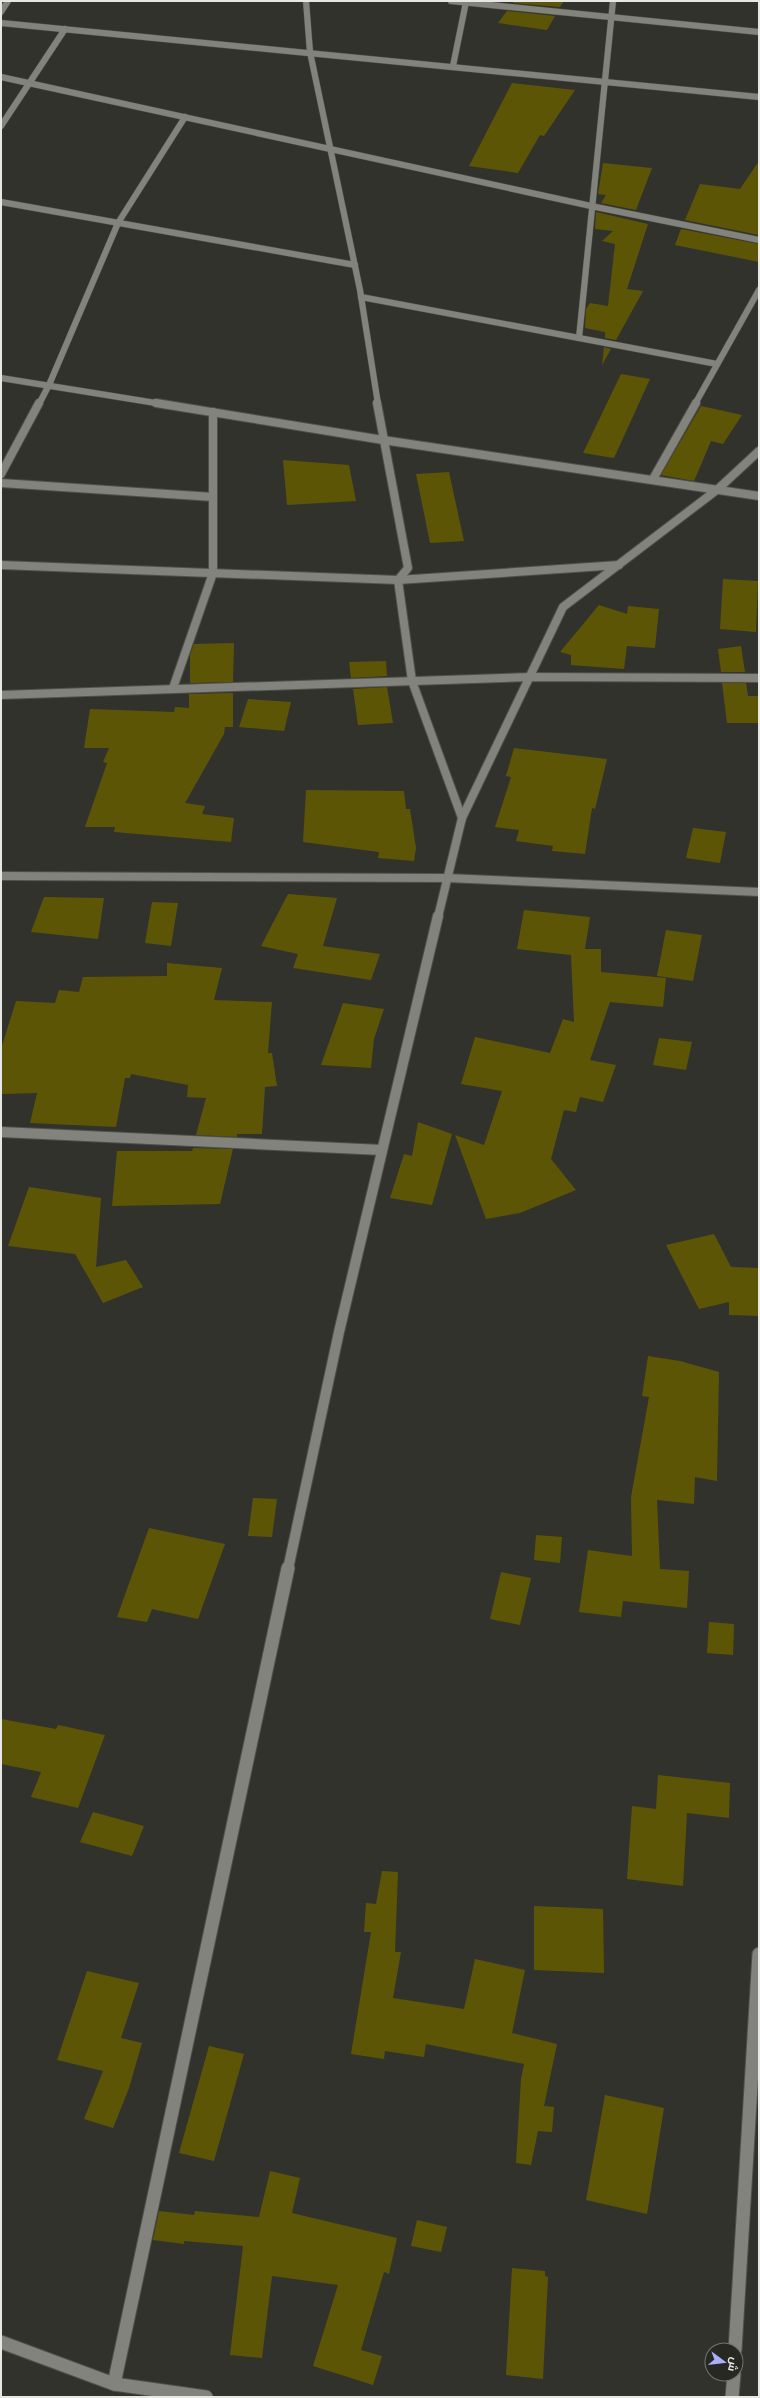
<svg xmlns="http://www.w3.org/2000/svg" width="760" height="2398" font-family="'Nunito Sans',Cairo,sans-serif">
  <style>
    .building { fill: #5d5506 }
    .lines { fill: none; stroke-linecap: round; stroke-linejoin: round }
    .minor-far3-casing { stroke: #4f4f4b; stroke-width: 7 }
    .minor-far2-casing { stroke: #4f4f4b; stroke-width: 10 }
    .minor-far1-casing { stroke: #4f4f4b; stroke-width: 12 }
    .minor-casing { stroke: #4f4f4b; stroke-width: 15 }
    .minor-far3 { stroke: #83837d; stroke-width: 6 }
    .minor-far2 { stroke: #83837d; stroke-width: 8 }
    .minor-far1 { stroke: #83837d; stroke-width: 10 }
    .minor { stroke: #83837d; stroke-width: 13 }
  </style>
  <rect width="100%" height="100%" fill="#32322d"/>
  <!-- building -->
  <g class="building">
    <path d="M514 1H564L560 7 513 3Z"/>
    <path d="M507 11 555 16 547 30 498 23Z"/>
    <path d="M512 83 575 90 544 136 540 135 518 173 469 166Z"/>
    <path d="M759 161V235L685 220 700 184 740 189Z"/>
    <path d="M603 163 652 168 636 210 601 203 606 195 598 194Z"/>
    <path d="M596 212 648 224 627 289 643 291 616 340 605 338V332L585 328 586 309 590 303 608 306 615 244 602 241 613 231 595 229Z"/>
    <path d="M681 229 759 244V262L675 245Z"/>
    <path d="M604 347 611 349 602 365Z"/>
    <path d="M621 374 650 379 614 458 583 453Z"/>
    <path d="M701 406 742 415 723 444 711 441 694 481 661 475Z"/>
    <path d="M283 460 349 465 356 501 287 505Z"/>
    <path d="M449 472 464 541 430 543 416 474Z"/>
    <path d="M723 579 758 581 756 632 720 629Z"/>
    <path d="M599 605 627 614 628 606 659 609 655 648 627 646 624 669 571 665V655L560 652Z"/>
    <path d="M234 643 233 682 190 683V655L194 644Z"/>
    <path d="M741 646 745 672H721L718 649Z"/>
    <path d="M386 661 387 676 351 678 349 662Z"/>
    <path d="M722 683H746L748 696H759V723H727Z"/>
    <path d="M387 687 393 723 358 725 353 689Z"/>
    <path d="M233 693V727H225L224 734 185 803 205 806 202 814 234 818 231 842 114 832 115 827H85L107 763 103 762 109 748H84L90 709 174 712 175 707 189 708V694Z"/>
    <path d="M248 699 291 702 284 731 239 727Z"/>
    <path d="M514 748 607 759 595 809 592 808 585 854 552 851 553 846 516 841 519 830 495 827 511 777 506 776Z"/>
    <path d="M306 790 404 791 406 809H410L416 848 414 861 378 858 379 852 303 842Z"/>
    <path d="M693 828 726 832 720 863 686 858Z"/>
    <path d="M288 894 337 898 323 946 380 954 371 980 293 968 298 954 261 946Z"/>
    <path d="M44 897 104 898 98 939 31 932Z"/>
    <path d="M152 902 178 903 171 946 145 943Z"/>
    <path d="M524 910 590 917 585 949H601V972L666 978 663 1007 610 1002 590 1060 616 1065 603 1102 580 1097 576 1112 564 1110 551 1159 576 1190 520 1213 486 1219 455 1135 484 1145 502 1091 461 1084 475 1037 550 1053 563 1019 574 1022 571 955 517 949Z"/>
    <path d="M666 930 702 935 693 981 657 976Z"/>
    <path d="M167 963 222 968 214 1000 272 1002 268 1053H272L277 1086 265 1087 262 1134H237V1137L196 1135 206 1098 187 1097 188 1085 131 1074 130 1078H125L116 1127 30 1123 37 1093 1 1094V1049L16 1001 55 1003 59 990 79 992 83 977 167 976Z"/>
    <path d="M343 1003 384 1009 374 1039 371 1068 321 1065Z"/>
    <path d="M659 1038 692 1042 686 1070 653 1065Z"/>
    <path d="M418 1122 452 1134 432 1205 390 1198 404 1154 412 1156Z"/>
    <path d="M193 1148 233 1149 220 1204 112 1206 117 1151H192Z"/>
    <path d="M29 1187 101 1198 96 1267 126 1260 143 1287 103 1303 75 1254 8 1246Z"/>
    <path d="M714 1234 731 1267 759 1268V1316L729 1315V1302L699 1309 666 1245Z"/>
    <path d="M648 1356 680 1361 719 1372 717 1481 695 1477 694 1504 657 1500 660 1569 689 1571 687 1608 623 1601 621 1617 579 1612 588 1550 632 1556 631 1497 649 1397 642 1396Z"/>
    <path d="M253 1498 277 1499 272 1537 248 1536Z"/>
    <path d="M149 1528 225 1544 198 1619 152 1609 147 1622 117 1617Z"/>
    <path d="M536 1535 562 1537 560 1563 534 1560Z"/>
    <path d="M501 1572 531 1578 520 1625 490 1619Z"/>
    <path d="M709 1622 734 1624 733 1655 707 1653Z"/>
    <path d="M1 1719 56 1729 58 1725 105 1735 78 1808 31 1797 41 1772 1 1764Z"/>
    <path d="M658 1775 730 1783 729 1818 687 1813 683 1886 627 1879 632 1806 656 1809Z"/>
    <path d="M93 1812 144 1826 132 1856 80 1842Z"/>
    <path d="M382 1871 398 1872 395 1952H401L393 1998 464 2009 475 1959 525 1970 512 2033 557 2044 544 2106 554 2107 552 2132 538 2131 531 2165 516 2163 521 2079 524 2064 426 2044 424 2057 385 2051 384 2059 351 2054 371 1932H364L366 1903 376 1904Z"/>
    <path d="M534 1906 603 1909 604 1973 534 1970Z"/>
    <path d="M87 1971 139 1983 121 2038 142 2043 129 2088 113 2128 84 2119 103 2071 57 2060Z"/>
    <path d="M209 2046 244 2054 214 2161 179 2153Z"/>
    <path d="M605 2095 664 2108 647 2214 586 2200Z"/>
    <path d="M270 2171 300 2178 292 2213 397 2238 389 2274 384 2272 361 2350 382 2356 373 2385 313 2366 338 2285 272 2276 262 2358 230 2355 243 2246 184 2241V2244L153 2240 159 2211 194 2215 195 2211 259 2217Z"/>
    <path d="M417 2220 447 2227 441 2252 411 2246Z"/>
    <path d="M512 2268 545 2271V2276L548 2277 543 2379 506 2375Z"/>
  </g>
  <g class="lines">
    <!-- minor-far3 casing -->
    <g class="minor-far3-casing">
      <g id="minor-far3">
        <path d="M306 1 310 52 360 290 378 404"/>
        <path d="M451 1 759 32"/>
        <path d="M1 12 8 1"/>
        <path d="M1 23 759 97"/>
        <path d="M453 66 466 2"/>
        <path d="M1 77 591 206 759 240"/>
        <path d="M1 126 65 29"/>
        <path d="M1 202 355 265"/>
        <path d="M361 297 717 364"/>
        <path d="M579 338 613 1"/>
        <path d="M1 378 162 404"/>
        <path d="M39 404 49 385 118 223 185 117"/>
        <path d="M695 404 759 290"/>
      </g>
    </g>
    <!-- minor-far2 casing -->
    <g class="minor-far2-casing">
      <g id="minor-far2">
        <path d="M156 403 383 440 759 496"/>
        <path d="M377 403 408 568 398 580 412 681 462 818"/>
        <path d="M1 474 39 403"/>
        <path d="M653 479 696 403"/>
        <path d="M1 483 213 497"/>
        <path d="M1 565 398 580 619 565"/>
        <path d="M173 688 213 573V412"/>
        <path d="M1 695 530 677 759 678"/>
        <path d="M1 876 447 878 759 892"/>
        <path d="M438 917 462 818 563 607 718 489 759 451"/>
      </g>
    </g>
    <!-- minor-far1 casing -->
    <g class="minor-far1-casing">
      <g id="minor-far1">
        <path d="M1 1132 382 1150"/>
        <path d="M288 1569 339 1332 438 916"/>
      </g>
    </g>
    <!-- minor casing -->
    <g class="minor-casing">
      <g id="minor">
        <path d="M1 2342 114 2384 206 2397"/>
        <path d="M735 2350 759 1954"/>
        <path d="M114 2384 288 1568"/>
        <path d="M732 2397 734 2374"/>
      </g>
    </g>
    <!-- minor-far3 -->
    <use href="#minor-far3" class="minor-far3"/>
    <!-- minor-far2 -->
    <use href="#minor-far2" class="minor-far2"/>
    <!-- minor-far1 -->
    <use href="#minor-far1" class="minor-far1"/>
    <!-- minor -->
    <use href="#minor" class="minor"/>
  </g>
  <!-- border -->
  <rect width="760" height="2398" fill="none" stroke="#e7e7e4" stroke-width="4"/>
  <!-- north arrow -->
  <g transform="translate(724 2362) rotate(105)"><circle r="19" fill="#282823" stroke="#747470"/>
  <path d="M0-3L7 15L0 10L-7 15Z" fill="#a8b0fc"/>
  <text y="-6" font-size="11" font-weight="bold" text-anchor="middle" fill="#e7e7e4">ش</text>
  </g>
</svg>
